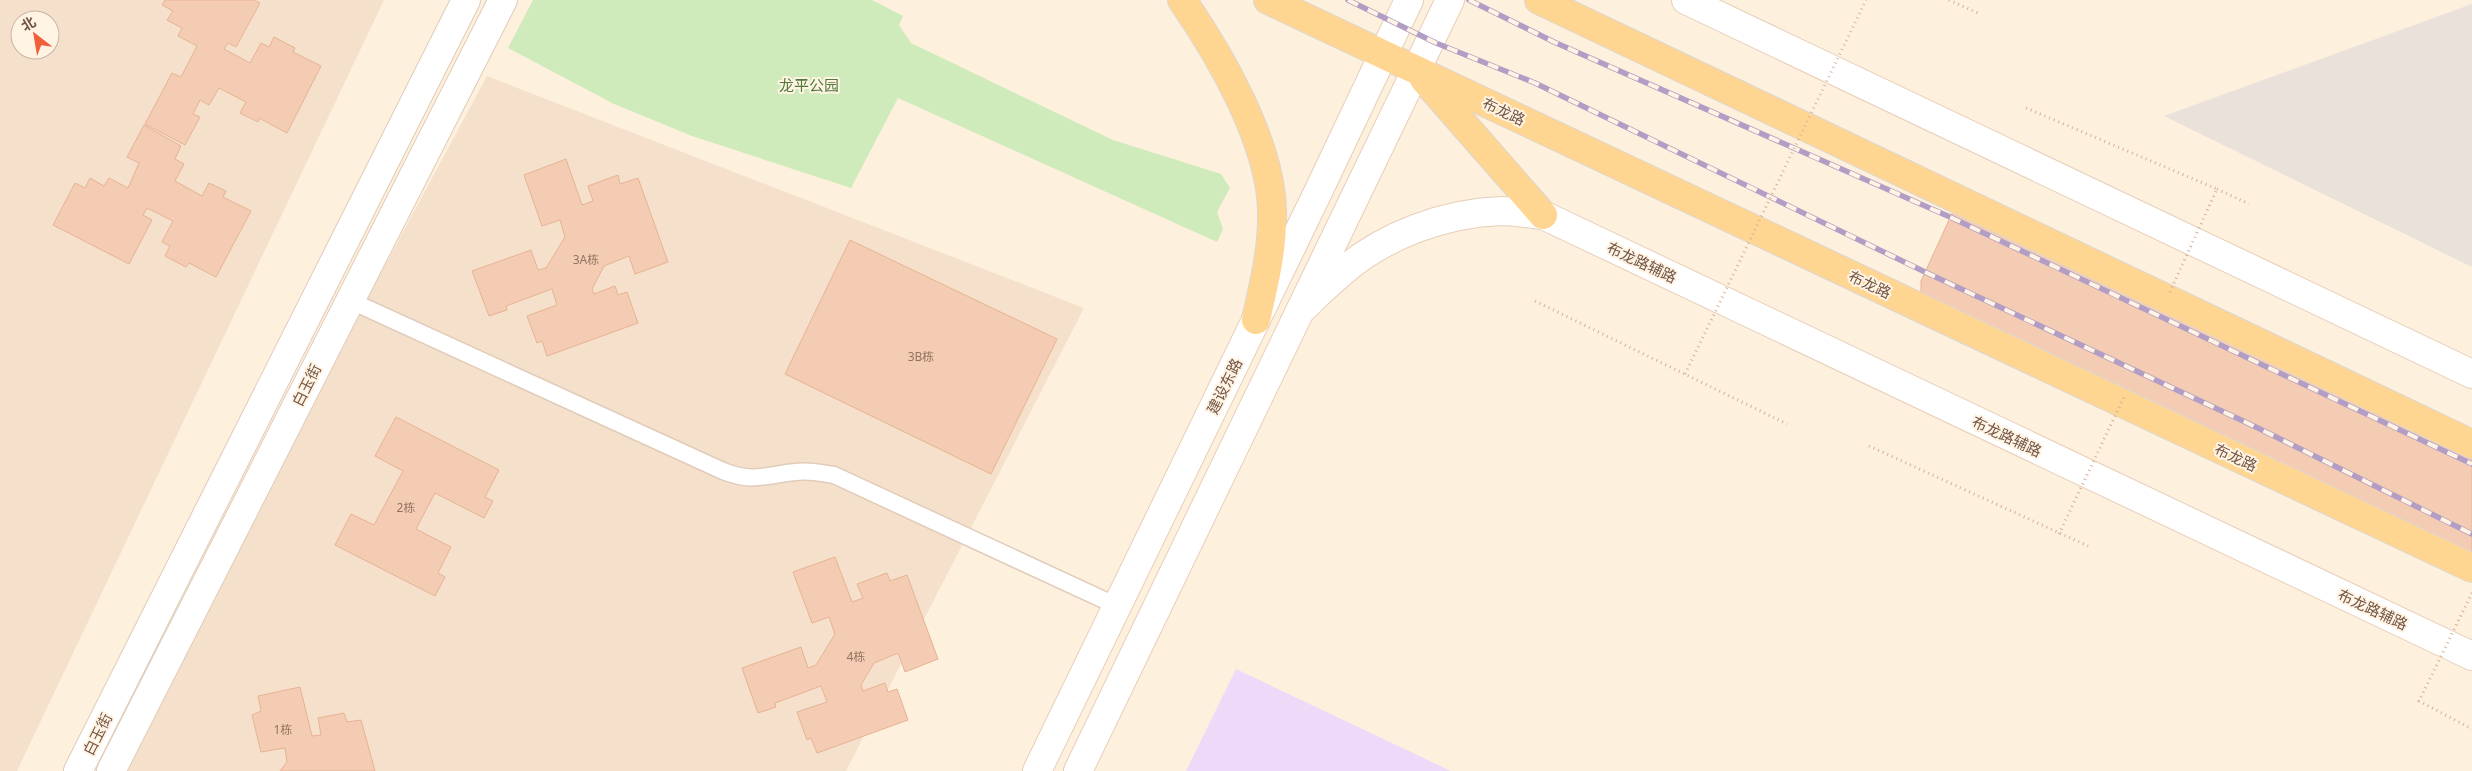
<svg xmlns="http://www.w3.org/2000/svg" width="2472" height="771" font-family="'Noto Sans','Noto Sans SC',sans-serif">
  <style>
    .residential { fill: #f5e1cb; fill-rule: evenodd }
    .industrial { fill: #eae1da }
    .education { fill: #eddaf9 }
    .green { fill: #cfebbb }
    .building { fill: #f4ccb3; stroke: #e7b293 }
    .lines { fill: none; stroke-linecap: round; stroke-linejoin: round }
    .service-casing { stroke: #e1cbb9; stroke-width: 19 }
    .tertiary-casing { stroke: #e1cbb9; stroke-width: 30 }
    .secondary-casing { stroke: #e8ceb8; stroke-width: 30 }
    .primary-casing { stroke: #ddd6d2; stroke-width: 30 }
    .path { stroke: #d8af97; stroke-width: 3; stroke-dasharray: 1 4; stroke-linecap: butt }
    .service { stroke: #fff; stroke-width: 16 }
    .tertiary { stroke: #fff; stroke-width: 28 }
    .secondary { stroke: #fff; stroke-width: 28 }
    .primary { stroke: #ffd592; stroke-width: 28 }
    .rail-casing { stroke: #b29dc5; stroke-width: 5.5 }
    .rail { stroke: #fff4e4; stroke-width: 4; stroke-dasharray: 11; stroke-linecap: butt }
    .path-bridge { stroke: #d8af97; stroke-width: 3; stroke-dasharray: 1 4; stroke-linecap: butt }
    .labels { text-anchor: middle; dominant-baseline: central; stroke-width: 4; stroke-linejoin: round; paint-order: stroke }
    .number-label { font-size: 12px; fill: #937360 }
    .park-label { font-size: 15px; fill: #4f7a3c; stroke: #fff4e4 }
    .street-label { font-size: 15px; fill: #735545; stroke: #fff4e4 }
  </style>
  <rect width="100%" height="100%" fill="#fdf0dd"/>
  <!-- residential -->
  <g class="residential">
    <path d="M0 0H384L17 771H0ZM20 20H50V50H20Z"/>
    <path d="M487 76 1084 308 846 771H113Z"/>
  </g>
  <!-- industrial -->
  <path class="industrial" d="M2472 4V267L2164 116Z"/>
  <!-- education -->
  <path class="education" d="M1236 669 1451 771H1186Z"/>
  <!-- green -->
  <path class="green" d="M533 0H872L903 16 899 25 911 43 1113 140 1221 174 1230 188 1217 212 1223 229 1217 242 898 98 851 188 692 136 614 104 508 48Z"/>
  <!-- building -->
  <g class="building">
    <path d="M165 0H254L260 3 236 47 228 43 224 49 250 63 261 43 269 47 274 37 295 48 293 52 321 66 287 133 259 118 258 122 240 113 246 102 219 88 209 105 200 100 193 114 200 117 185 145 145 124 172 73 181 77 197 46 178 36 182 28 167 20 173 11 162 5Z"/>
    <path d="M144 125 181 146 175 159 184 164 175 181 202 196 209 183 226 191 223 197 251 211 216 277 189 263 186 267 165 256 170 246 162 242 173 221 147 208 143 215 152 220 129 264 53 225 75 183 85 188 90 178 104 186 109 178 128 188 139 163 127 157Z"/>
    <path d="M566 159 582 205 593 201 588 186 618 175 620 184 638 178 668 262 635 274 629 256 604 266 592 289 594 294 615 286 618 295 627 292 638 323 547 356 542 341 537 343 527 316 557 305 552 289 506 306 507 310 489 316 472 271 531 250 538 270 546 268 565 237 560 220 542 226 524 175Z"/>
    <path d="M1955 207 2472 440V559L1921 300V281Z"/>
    <path d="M850 240 1057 339 991 474 785 374Z"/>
    <path d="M396 417 499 470 485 497 493 501 484 518 435 493 416 529 451 547 438 573 445 577 435 596 335 545 351 514 374 525 403 471 375 456Z"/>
    <path d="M835 557 852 602 863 598 857 584 887 573 890 581 907 575 938 659 905 672 898 653 874 663 861 685 863 691 885 683 888 692 897 689 908 720 817 753 811 738 807 740 797 712 827 702 821 686 775 703 776 707 758 713 742 668 801 647 808 668 816 665 835 634 829 617 812 623 793 572Z"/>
    <path d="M300 687 312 736 321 735 318 718 344 713 347 722 361 720 375 771H280L287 762 285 748 261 752 252 715 261 711 258 696Z"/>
  </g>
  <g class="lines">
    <!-- service casing -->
    <g class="service-casing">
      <path id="service" d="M349 300 723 471C753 483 766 475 795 472 809 470 821 473 834 475L1117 606"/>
    </g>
    <!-- tertiary casing -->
    <g class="tertiary-casing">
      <g id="tertiary">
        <path d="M78 771 466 0"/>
        <path d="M111 771 503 0"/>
      </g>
    </g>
    <!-- secondary casing -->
    <g class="secondary-casing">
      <g id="secondary">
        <path d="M1686 0 2472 374"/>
        <path d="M1303 308C1316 295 1329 283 1343 271 1385 235 1445 213 1501 211 1515 211 1529 214 1543 215L2472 656"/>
        <path d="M1037 771 1319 190 1409 0"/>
        <path d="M1078 771 1450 0"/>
      </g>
    </g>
    <!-- primary casing -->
    <g class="primary-casing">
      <g id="primary">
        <path d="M1182 0C1220 55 1271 143 1272 211 1273 249 1264 284 1256 320"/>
        <path d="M1268 0 2472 568"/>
        <path d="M1539 0 2472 444"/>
        <path d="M1424 79 1543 215"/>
      </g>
    </g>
    <!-- path -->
    <g class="path">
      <path d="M1949 0 1980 14"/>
      <path d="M2217 189 2249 204"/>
      <path d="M1535 301 1787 424"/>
      <path d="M1869 446 2088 546"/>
    </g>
    <!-- service -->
    <use href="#service" class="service"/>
    <!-- tertiary -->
    <use href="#tertiary" class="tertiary"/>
    <!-- secondary -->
    <use href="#secondary" class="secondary"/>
    <!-- primary -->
    <use href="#primary" class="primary"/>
    <!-- rail casing -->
    <g class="rail-casing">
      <g id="rail">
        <path d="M1348 0 1436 43 1535 83 1925 272 2258 428 2472 534"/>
        <path d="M1469 0 1554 42 1950 217 2472 464"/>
      </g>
    </g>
    <!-- rail -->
    <use href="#rail" class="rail"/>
    <!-- path-bridge -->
    <g class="path-bridge">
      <path d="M2026 108 2217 189 2168 296"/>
      <path d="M1685 374 1866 0"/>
      <path d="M2059 534 2125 395"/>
      <path d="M2472 593 2419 701 2472 729"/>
    </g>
  </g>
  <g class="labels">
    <!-- number labels -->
    <g class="number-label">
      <text x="586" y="259">3A栋</text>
      <text x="921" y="356">3B栋</text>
      <text x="406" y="507">2栋</text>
      <text x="856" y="656">4栋</text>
      <text x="283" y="729">1栋</text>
    </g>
    <!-- park labels -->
    <g class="park-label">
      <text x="809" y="85">龙平公园</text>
    </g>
    <!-- street labels -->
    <g class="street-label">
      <text transform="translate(1504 111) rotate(25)">布龙路</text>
      <text transform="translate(1642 262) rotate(25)">布龙路辅路</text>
      <text transform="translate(1870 284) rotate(25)">布龙路</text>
      <text transform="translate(306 385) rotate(-63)">白玉街</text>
      <text transform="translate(1224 386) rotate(-64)">建设东路</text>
      <text transform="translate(2007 436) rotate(25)">布龙路辅路</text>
      <text transform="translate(2236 457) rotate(25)">布龙路</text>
      <text transform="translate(2373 609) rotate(25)">布龙路辅路</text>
      <text transform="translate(97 734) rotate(-63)">白玉街</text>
    </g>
  </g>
  <!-- north arrow -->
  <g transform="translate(35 35) rotate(329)"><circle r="24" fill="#fff4e4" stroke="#c7b4a4"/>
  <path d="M0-4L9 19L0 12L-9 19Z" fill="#ef603a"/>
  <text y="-8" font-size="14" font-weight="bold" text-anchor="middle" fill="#735545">北</text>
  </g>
</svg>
